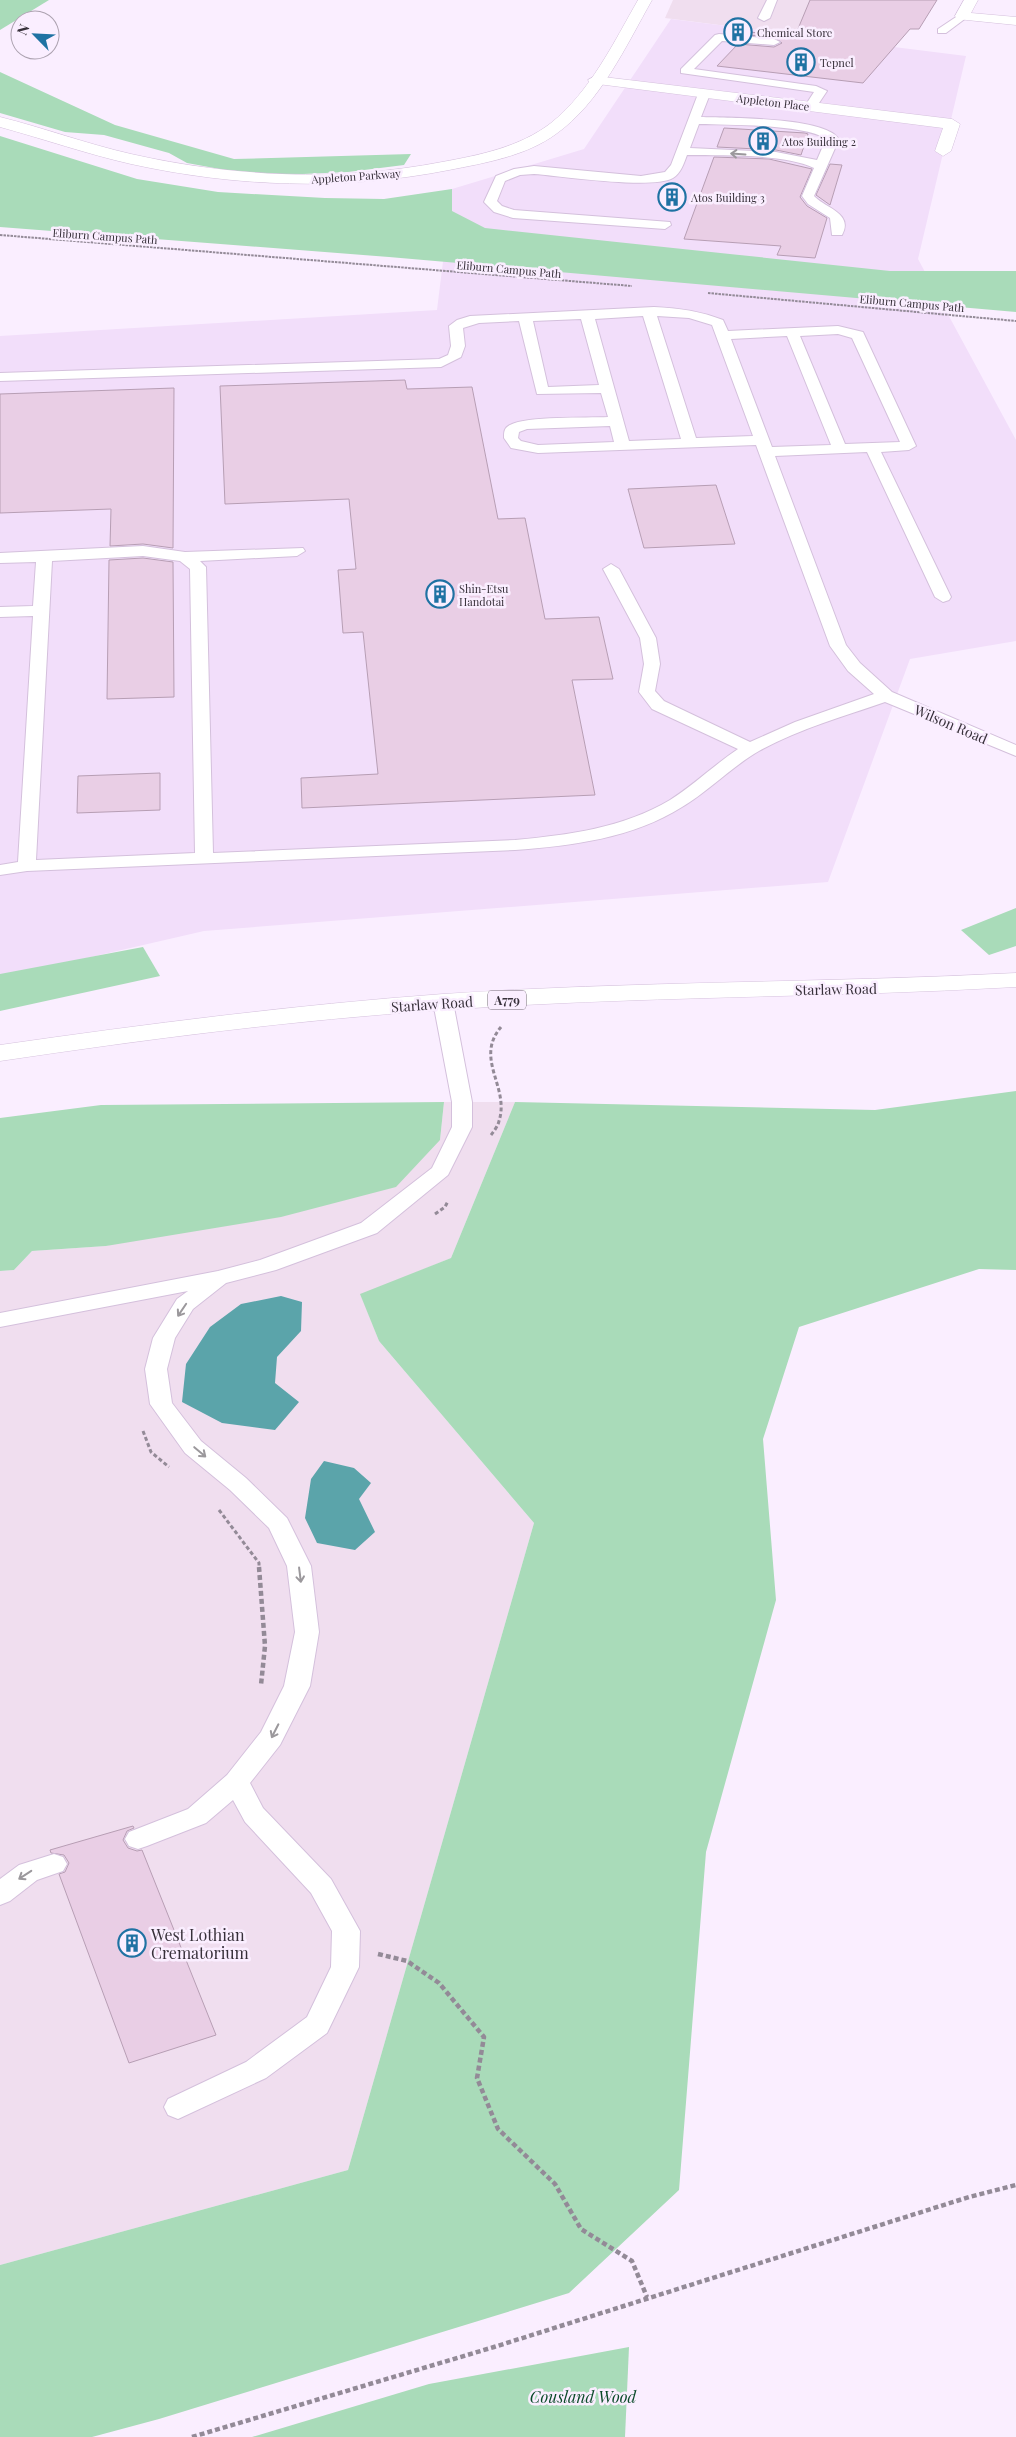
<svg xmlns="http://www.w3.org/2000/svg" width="1016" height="2437" font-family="'Playfair Display',serif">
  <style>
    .commercial { fill: #f0deef }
    .built { fill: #f2defa }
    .green { fill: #a9dbb9 }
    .water { fill: #5ba4aa }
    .building { fill: #e9cee5; stroke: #b79eb4 }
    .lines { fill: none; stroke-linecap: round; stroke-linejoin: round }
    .service-casing { stroke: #d4c0dc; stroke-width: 2 }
    .minor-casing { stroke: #d4c0dc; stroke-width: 1 }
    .tertiary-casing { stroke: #d4c0dc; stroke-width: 1 }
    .primary-casing { stroke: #d4c0dc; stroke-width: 1 }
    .path-far2 { stroke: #938a97; stroke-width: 2; stroke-dasharray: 2.5 1; stroke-linecap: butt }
    .path-far1 { stroke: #938a97; stroke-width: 3; stroke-dasharray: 4 2.5; stroke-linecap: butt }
    .path { stroke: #938a97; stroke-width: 4.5; stroke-dasharray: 5 3; stroke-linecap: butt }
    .service { fill: #fff; fill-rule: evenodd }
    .minor { fill: #fff; fill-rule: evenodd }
    .tertiary { fill: #fff; fill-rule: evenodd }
    .primary { fill: #fff; fill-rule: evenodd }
    .oneway { stroke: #9b989c }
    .labels { text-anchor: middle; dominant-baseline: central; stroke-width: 5; stroke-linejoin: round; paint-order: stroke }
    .far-poi-label { font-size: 11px; fill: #37303a; stroke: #faeeff; text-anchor: start }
    .far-street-label { font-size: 11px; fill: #37303a; stroke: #faeeff }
    .shield { fill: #faeeff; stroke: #726975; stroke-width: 1 }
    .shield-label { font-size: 12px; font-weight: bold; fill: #37303a }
    .street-label { font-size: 14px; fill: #37303a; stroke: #faeeff }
    .near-poi-label { font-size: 16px; fill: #37303a; stroke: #faeeff; text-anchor: start }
    .near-park-label { font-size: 16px; font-style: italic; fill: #094928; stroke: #faeeff }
  </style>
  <rect width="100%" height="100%" fill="#faeeff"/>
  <!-- commercial -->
  <g class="commercial">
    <path d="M673 0H868L851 42 665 18Z"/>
    <path d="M444 1102H515L451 1258 361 1295 379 1341 534 1523 348 2170 0 2265V1271L14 1270 32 1251 106 1246 440 1140Z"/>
  </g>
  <!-- built -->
  <path class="built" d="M671 19 966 56 918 259 1016 440V641L910 659 828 882 204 931 0 978V336L437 310 452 189 584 149Z"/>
  <!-- green -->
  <g class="green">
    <path d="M0 0H49L0 30Z"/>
    <path d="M0 72 115 125 234 159 411 154 404 165 348 172 280 175 225 170 187 163 169 153 104 135 65 132 0 113Z"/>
    <path d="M0 136 137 179 218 192 325 198 384 199 452 189V211L485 228 890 271H1016V312L389 257 0 227Z"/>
    <path d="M1016 908V946L989 955 961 930Z"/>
    <path d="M143 947 160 976 0 1011V974Z"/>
    <path d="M1016 1091V1270L979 1269 799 1327 763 1439 776 1600 706 1852 679 2190 569 2293 159 2419 92 2437H0V2265L348 2170 534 1523 379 1341 360 1294 451 1258 515 1102 875 1110Z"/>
    <path d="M444 1102 440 1140 396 1187 281 1217 106 1246 32 1251 14 1270 0 1271V1118L101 1105Z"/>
    <path d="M629 2347 625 2437H252L429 2384Z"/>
  </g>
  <!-- water -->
  <g class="water">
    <path d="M281 1296 302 1302 301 1331 277 1357 275 1383 299 1402 275 1430 222 1423 182 1402 186 1364 210 1327 241 1304Z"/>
    <path d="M324 1461 354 1468 371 1483 359 1499 375 1532 355 1550 317 1543 305 1518 311 1479Z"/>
  </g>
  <!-- building -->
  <g class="building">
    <path d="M810 0H937L919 29H910L863 83 717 66 738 44 774 47 782 43 774 37 747 35 749 32 795 36Z"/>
    <path d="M724 128 805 133 808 134 801 155 776 150 717 147Z"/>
    <path d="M714 157 769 159 812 169 800 197 807 206 827 218 815 258 777 255 781 246 684 239Z"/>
    <path d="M830 164 842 165 830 205 816 195Z"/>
    <path d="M405 380 407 389 472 387 498 519 525 518 545 619 599 617 613 679 572 680 595 795 302 808 301 778 378 774 363 632 343 633 338 570 356 569 349 499 225 504 220 386Z"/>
    <path d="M174 388 173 548 143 544 110 546 111 509 0 513V394Z"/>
    <path d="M716 485 735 544 644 548 628 489Z"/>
    <path d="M143 558 173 562 174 697 107 699 109 560Z"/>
    <path d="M160 773V810L77 813 78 776Z"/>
    <path d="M133 1826 134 1828 127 1831 123 1840 128 1848 137 1851 142 1850 216 2035 129 2063 59 1874 65 1872 69 1863 64 1855 51 1853 50 1850Z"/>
  </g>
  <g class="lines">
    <!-- service casing -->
    <g class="service-casing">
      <g id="service">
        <path d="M767 0H777L770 18 764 21 758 18Z"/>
        <path d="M962 13 968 16 966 18 946 33H938V29Z"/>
        <path d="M719 34 774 39 780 42 774 45 722 41 694 69 816 86 827 91 815 109 811 110 805 106 814 92 681 73V69L715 35Z"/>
        <path d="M704 90 710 94 701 117C729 118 822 117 838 138L836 146 814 196C825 208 854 213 842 235H832L830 218 808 204 802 196 814 168C783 153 722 156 687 155 684 163 681 173 673 178 652 190 562 176 534 174L520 175 505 181 497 201 502 206 514 210 670 222 671 225 665 229 513 218 494 212 484 202 496 176 514 169 534 166 641 176 665 172 671 165 698 94ZM699 124C727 125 805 124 826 139L817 160 776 152 690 148Z"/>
        <path d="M654 307C679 308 700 311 723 320L728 331 838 326 863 332 916 446 909 450 881 452 951 597 949 600 943 602 935 597 867 452 775 456 846 645 860 663 892 692 1016 745V756L885 702C843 717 798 729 759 751 731 767 709 791 682 807 633 838 572 846 515 850L27 871 0 875V865L18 862 33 616 0 617V607L33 606 36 562 0 563V553L143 546 185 552 303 548 305 551 297 556 200 561 206 567 213 853 515 840C568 835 623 828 670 800 694 785 714 765 738 749L652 709 639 692 644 664 640 638 603 569 611 564 619 569 656 638 660 664 655 691 664 701 750 742 795 722 874 694 848 671 830 646 756 445 538 453 511 448 504 438C504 432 504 428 510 425 526 416 586 418 608 417L601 393 537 394 519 321 479 323 463 328 465 346 461 357 441 367 0 381V373L439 359 448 355 451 346 449 326 457 320 470 316ZM643 316 681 439 629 441 595 319ZM657 316 689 318 712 325 753 436 696 438ZM581 319 599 385 548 387 533 321ZM838 334 852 338 900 442 845 444 800 336ZM787 336 831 445 772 447 731 339ZM610 426 614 442 538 445 521 441 518 438 519 432 527 429ZM143 556 180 561 190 569 195 853 36 860 52 561Z"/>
        <path d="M443 996 450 998 453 1002 472 1102V1127L448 1175 377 1233 276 1270 226 1283 193 1309 175 1338 167 1369 172 1403 201 1441 246 1478 287 1518 311 1566 319 1632 310 1686 280 1745 250 1783 263 1808 331 1879 360 1931 359 1967 327 2033 266 2078 178 2119 168 2115 164 2107 168 2099 246 2062 307 2017 331 1967 332 1931 311 1893 245 1822 233 1800 206 1823 147 1846 138 1849 129 1846 125 1839 129 1832 188 1809 227 1775 261 1732 284 1686 295 1632 287 1566 269 1528 230 1490 185 1453 150 1404 145 1369 153 1338 177 1299 188 1291 0 1327V1313L218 1271 260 1260 361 1223 432 1168 452 1127V1102L433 1002 436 998Z"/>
        <path d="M54 1854 63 1857 67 1864 63 1871 37 1880 10 1901 0 1905V1879L19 1865Z"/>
      </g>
    </g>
    <!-- minor casing -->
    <g class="minor-casing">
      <g id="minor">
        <path d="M964 0H978L971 13 1016 17V25L957 19 955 16Z"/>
        <path d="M595 76 952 119 960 124 951 151 943 156 935 151 943 128 590 83 588 80Z"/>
      </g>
    </g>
    <!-- tertiary casing -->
    <g class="tertiary-casing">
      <path id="tertiary" d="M638 0H652C626 46 600 103 556 134 526 156 485 163 449 170 343 191 236 187 131 164 87 154 44 139 0 127V117C44 128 87 144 131 154 233 177 339 182 442 162 480 155 520 147 551 123 590 92 614 42 638 0Z"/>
    </g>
    <!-- primary casing -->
    <g class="primary-casing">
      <path id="primary" d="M1016 973V987C825 998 633 996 443 1010 294 1020 147 1039 0 1061V1045C147 1024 294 1005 443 994 633 981 825 983 1016 973Z"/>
    </g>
    <!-- path-far2 -->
    <g class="path-far2">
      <path d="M0 235 632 286"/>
      <path d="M708 293 1016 321"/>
    </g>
    <!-- path-far1 -->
    <g class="path-far1">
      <path d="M491 1135C494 1131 498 1126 499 1121 510 1087 474 1059 501 1027"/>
      <path d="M435 1214 445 1207 448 1201"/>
      <path d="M143 1431 151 1452 169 1467"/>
      <path d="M219 1510 259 1563V1568"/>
    </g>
    <!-- path -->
    <g class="path">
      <path d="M259 1567 265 1646 261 1685"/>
      <path d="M378 1954 407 1961 439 1983 484 2037 477 2078 498 2129 555 2184 581 2229 632 2261 647 2297"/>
      <path d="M192 2437 494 2347 969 2197 1016 2185"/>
    </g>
    <!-- service -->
    <use href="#service" class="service"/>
    <!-- minor -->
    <use href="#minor" class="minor"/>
    <!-- tertiary -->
    <use href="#tertiary" class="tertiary"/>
    <!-- primary -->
    <use href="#primary" class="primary"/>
  </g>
  <!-- one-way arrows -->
  <defs><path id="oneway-shaft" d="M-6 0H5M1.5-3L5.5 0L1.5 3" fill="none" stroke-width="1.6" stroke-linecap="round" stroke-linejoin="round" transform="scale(1.25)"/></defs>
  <g class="oneway">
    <use href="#oneway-shaft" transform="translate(738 154) rotate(-176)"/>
    <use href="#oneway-shaft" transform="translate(182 1310) rotate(124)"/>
    <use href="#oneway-shaft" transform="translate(200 1452) rotate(40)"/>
    <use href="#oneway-shaft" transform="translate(300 1575) rotate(83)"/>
    <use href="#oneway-shaft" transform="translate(275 1731) rotate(117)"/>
    <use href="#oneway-shaft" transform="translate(25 1875) rotate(147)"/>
  </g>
  <!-- icons -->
  <defs>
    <g id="building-ring" transform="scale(1.4375)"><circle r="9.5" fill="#faeeff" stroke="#1f72a3" stroke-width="1.5"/><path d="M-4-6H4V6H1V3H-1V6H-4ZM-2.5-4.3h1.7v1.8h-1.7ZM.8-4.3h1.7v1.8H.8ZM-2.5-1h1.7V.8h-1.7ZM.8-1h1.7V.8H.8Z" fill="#1f72a3"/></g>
  </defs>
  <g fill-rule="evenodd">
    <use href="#building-ring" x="738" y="32"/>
    <use href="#building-ring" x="801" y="62"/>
    <use href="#building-ring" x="763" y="141"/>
    <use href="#building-ring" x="672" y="197"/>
    <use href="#building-ring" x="440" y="594"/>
    <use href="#building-ring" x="132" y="1943"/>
  </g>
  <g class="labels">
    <!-- far-poi labels -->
    <g class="far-poi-label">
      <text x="757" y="32">Chemical Store</text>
      <text x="820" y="62">Tepnel</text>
      <text x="782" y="141">Atos Building 2</text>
      <text x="691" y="197">Atos Building 3</text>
      <text x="459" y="588">Shin-Etsu<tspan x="459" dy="13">Handotai</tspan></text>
    </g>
    <!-- far-street labels -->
    <g class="far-street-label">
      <text transform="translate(773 102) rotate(7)">Appleton Place</text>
      <text transform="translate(356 176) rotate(-4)">Appleton Parkway</text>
      <text transform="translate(105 236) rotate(4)">Eliburn Campus Path</text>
      <text transform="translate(509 269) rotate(5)">Eliburn Campus Path</text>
      <text transform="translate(912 303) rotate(5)">Eliburn Campus Path</text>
    </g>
    <!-- shield labels -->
    <rect class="shield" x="488" y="990.5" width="38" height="19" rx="4"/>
    <g class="shield-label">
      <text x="507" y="1000">A779</text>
    </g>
    <!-- street labels -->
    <g class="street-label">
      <text transform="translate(951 724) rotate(23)">Wilson Road</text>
      <text transform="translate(836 989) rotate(-1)">Starlaw Road</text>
      <text transform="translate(432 1004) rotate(-4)">Starlaw Road</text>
    </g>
    <!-- near-poi labels -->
    <g class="near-poi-label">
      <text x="151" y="1934">West Lothian<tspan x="151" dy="18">Crematorium</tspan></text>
    </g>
    <!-- near-park labels -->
    <g class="near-park-label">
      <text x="583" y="2396">Cousland Wood</text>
    </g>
  </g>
  <!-- north arrow -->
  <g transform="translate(35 35) rotate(294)"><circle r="24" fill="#faeeff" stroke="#aca2b0"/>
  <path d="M0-4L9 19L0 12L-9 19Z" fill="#1f72a3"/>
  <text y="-8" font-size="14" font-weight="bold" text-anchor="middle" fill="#37303a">N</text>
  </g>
</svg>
